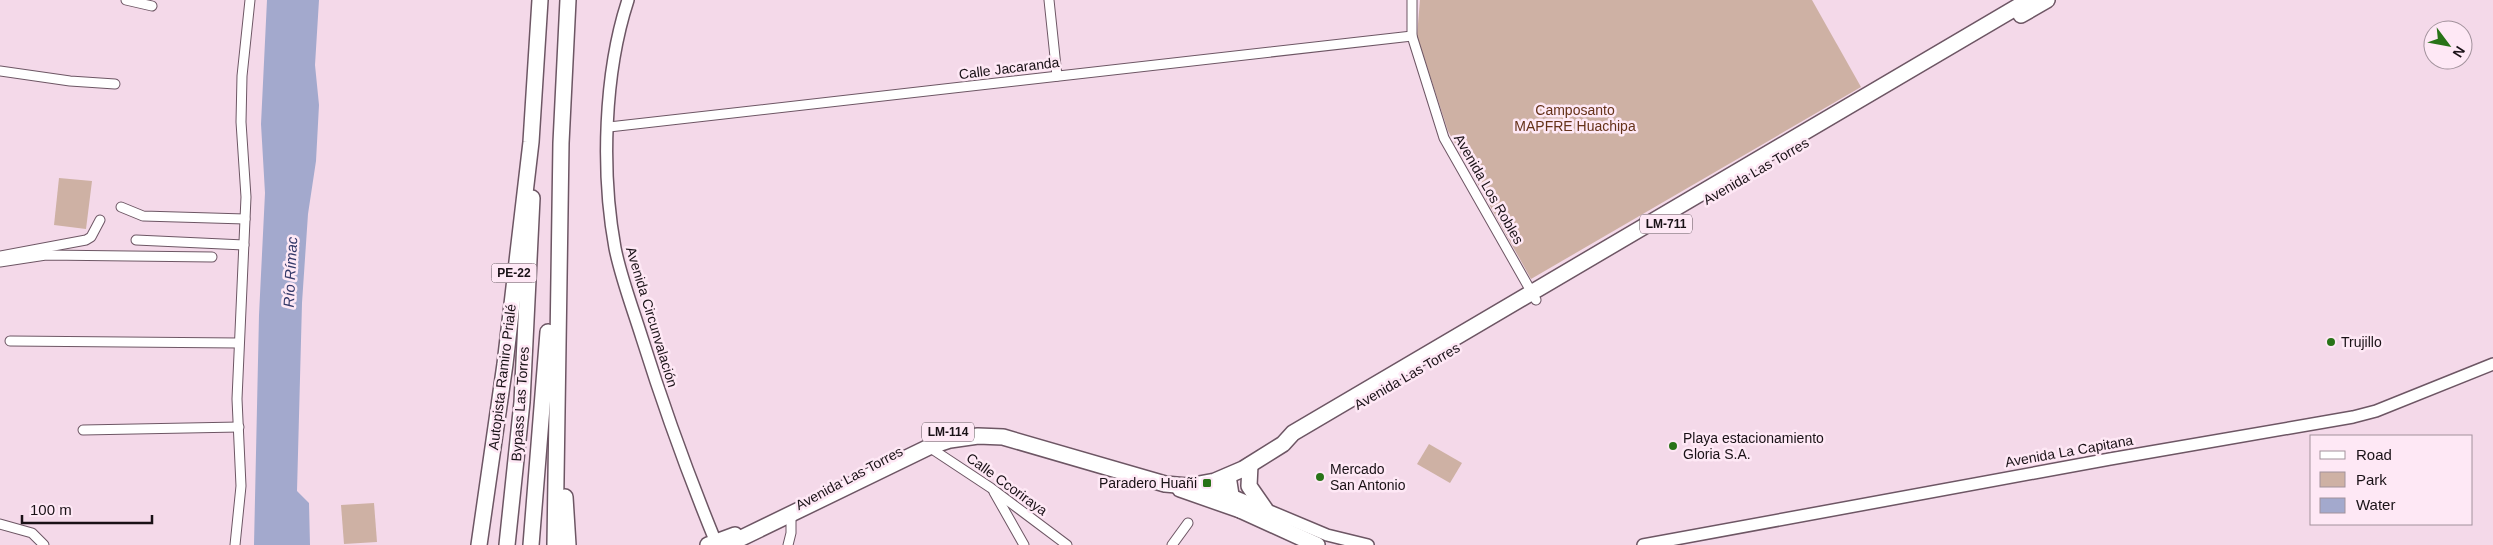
<svg xmlns="http://www.w3.org/2000/svg" width="2493" height="545" font-family="Helvetica,sans-serif">
  <style>
    .green { fill: #ceb1a4 }
    .water { fill: #a3a9cd }
    .lines { fill: none; stroke-linecap: round; stroke-linejoin: round }
    .minor-casing { stroke: #6d5664; stroke-width: 11 }
    .tertiary-casing { stroke: #6d5664; stroke-width: 14 }
    .primary-casing { stroke: #6d5664; stroke-width: 18 }
    .trunk-casing { stroke: #6d5664; stroke-width: 18 }
    .minor { stroke: #fff; stroke-width: 9 }
    .tertiary { stroke: #fff; stroke-width: 11 }
    .primary { stroke: #fff; stroke-width: 15 }
    .trunk { stroke: #fff; stroke-width: 15 }
    .poi-dot { fill: #287317; stroke: #fee8f5; stroke-width: 2 }
    .labels { text-anchor: middle; dominant-baseline: central; stroke-width: 5; stroke-linejoin: round; paint-order: stroke }
    .shield { fill: #fee8f5; stroke: #5e5259; stroke-width: 1 }
    .shield-label { font-size: 12px; font-weight: bold; fill: #191116 }
    .street-label { font-size: 14px; fill: #191116; stroke: #fee8f5 }
    .park-label { font-size: 14px; fill: #653219; stroke: #fee8f5 }
    .poi-label { font-size: 14px; fill: #191116; stroke: #fee8f5; text-anchor: start }
    .water-label { font-size: 15px; font-style: italic; fill: #343969; stroke: #fee8f5 }
  </style>
  <rect width="100%" height="100%" fill="#f4d9e9"/>
  <!-- green -->
  <g class="green">
    <path d="M1420 0H1812L1861 87 1531 279 1448 131 1417 36Z"/>
    <path d="M59 178 92 181 86 229 54 225Z"/>
    <path d="M1429 444 1462 463 1450 483 1417 464Z"/>
    <path d="M374 503 377 542 344 544 341 505Z"/>
  </g>
  <!-- water -->
  <path class="water" d="M267 0H319L315 65 319 105 316 161 308 214 302 303 297 491 309 503 310 545H254L259 315 265 193 261 124Z"/>
  <g class="lines">
    <!-- minor casing -->
    <g class="minor-casing">
      <g id="minor">
        <path d="M126 0 152 6"/>
        <path d="M1049 0 1057 76"/>
        <path d="M1412 0V36L1444 138 1536 300"/>
        <path d="M0 71 70 81 115 84"/>
        <path d="M609 127 1412 36"/>
        <path d="M121 207 143 216 245 219"/>
        <path d="M136 240 244 245"/>
        <path d="M0 256 86 240 91 237 100 220"/>
        <path d="M0 262 46 255 212 257"/>
        <path d="M10 341 238 343"/>
        <path d="M83 430 239 427"/>
        <path d="M929 447 991 488 1067 545"/>
        <path d="M994 492 1024 545"/>
        <path d="M0 524 32 533 44 545"/>
        <path d="M235 545 241 486 237 399 246 197 241 122 242 76 250 0"/>
        <path d="M788 545 791 533V515"/>
        <path d="M1172 545 1188 523"/>
      </g>
    </g>
    <!-- tertiary casing -->
    <g class="tertiary-casing">
      <g id="tertiary">
        <path d="M628 0C604 73 601 172 615 248 621 278 633 309 642 338 664 408 689 477 717 545"/>
        <path d="M1201 486 1222 491 1327 535 1368 545"/>
        <path d="M1643 545 2110 459 2353 417 2376 411 2493 364"/>
      </g>
    </g>
    <!-- primary casing -->
    <g class="primary-casing">
      <g id="primary">
        <path d="M2021 15 2047 0"/>
        <path d="M1250 465 1249 486 1265 509"/>
        <path d="M1228 476 1231 495 1240 510"/>
        <path d="M1180 489 1240 510 1317 545"/>
        <path d="M708 545 735 535"/>
        <path d="M727 545 929 447 950 440 978 436 1003 437 1165 484 1188 486 1215 481 1243 469 1283 444 1293 433 2029 0"/>
      </g>
    </g>
    <!-- trunk casing -->
    <g class="trunk-casing">
      <g id="trunk">
        <path d="M565 497 568 545"/>
        <path d="M479 545 505 364 531 142 540 0"/>
        <path d="M507 545 522 402 532 198"/>
        <path d="M531 545 548 332"/>
        <path d="M555 545 561 143 568 0"/>
      </g>
    </g>
    <!-- minor -->
    <use href="#minor" class="minor"/>
    <!-- tertiary -->
    <use href="#tertiary" class="tertiary"/>
    <!-- primary -->
    <use href="#primary" class="primary"/>
    <!-- trunk -->
    <use href="#trunk" class="trunk"/>
  </g>
  <!-- markers -->
  <g class="poi-dot">
    <circle cx="2331" cy="342" r="5"/>
    <circle cx="1673" cy="446" r="5"/>
    <circle cx="1320" cy="477" r="5"/>
    <rect x="1202" y="478" width="10" height="10" rx="2.5"/>
  </g>
  <g class="labels">
    <!-- shield labels -->
    <g class="shield">
      <rect x="1640" y="214.5" width="52" height="19" rx="4"/>
      <rect x="491.5" y="263.5" width="45" height="19" rx="4"/>
      <rect x="922" y="422.5" width="52" height="19" rx="4"/>
    </g>
    <g class="shield-label">
      <text x="1666" y="224">LM-711</text>
      <text x="514" y="273">PE-22</text>
      <text x="948" y="432">LM-114</text>
    </g>
    <!-- street labels -->
    <g class="street-label">
      <text transform="translate(1009 68) rotate(-7)">Calle Jacaranda</text>
      <text transform="translate(1756 171) rotate(-30)">Avenida Las Torres</text>
      <text transform="translate(1489 189) rotate(60)">Avenida Los Robles</text>
      <text transform="translate(652 317) rotate(73)">Avenida Circunvalación</text>
      <text transform="translate(1407 376) rotate(-30)">Avenida Las Torres</text>
      <text transform="translate(502 377) rotate(-83)">Autopista Ramiro Prialé</text>
      <text transform="translate(520 404) rotate(-86)">Bypass Las Torres</text>
      <text transform="translate(2069 451) rotate(-10)">Avenida La Capitana</text>
      <text transform="translate(849 478) rotate(-28)">Avenida Las Torres</text>
      <text transform="translate(1007 484) rotate(36)">Calle Ccoriraya</text>
    </g>
    <!-- park labels -->
    <g class="park-label">
      <text x="1575" y="110">Camposanto<tspan x="1575" dy="16">MAPFRE Huachipa</tspan></text>
    </g>
    <!-- poi labels -->
    <g class="poi-label">
      <text x="2341" y="342">Trujillo</text>
      <text x="1683" y="438">Playa estacionamiento<tspan x="1683" dy="16">Gloria S.A.</tspan></text>
      <text x="1330" y="469">Mercado<tspan x="1330" dy="16">San Antonio</tspan></text>
      <text x="1197" y="483" text-anchor="end">Paradero Huañi</text>
    </g>
    <!-- water labels -->
    <g class="water-label">
      <text transform="translate(290 272) rotate(-87)">Río Rímac</text>
    </g>
  </g>
  <!-- legend -->
  <rect x="2310" y="435" width="162" height="90" fill="#fee8f5" stroke="#a2929c"/>
  <rect x="2320" y="451" width="25" height="8" fill="#ffffff" stroke="#a2929c"/>
  <text x="2356" y="460" font-size="15" fill="#191116">Road</text>
  <rect x="2320" y="472" width="25" height="15" fill="#ceb1a4" stroke="#a2929c"/>
  <text x="2356" y="485" font-size="15" fill="#191116">Park</text>
  <rect x="2320" y="498" width="25" height="15" fill="#a3a9cd" stroke="#a2929c"/>
  <text x="2356" y="510" font-size="15" fill="#191116">Water</text>
  <!-- north arrow -->
  <g transform="translate(2448 45) rotate(122)"><circle r="24" fill="#fee8f5" stroke="#a2929c"/>
  <path d="M0-4L9 19L0 12L-9 19Z" fill="#287317"/>
  <text y="-8" font-size="14" font-weight="bold" text-anchor="middle" fill="#191116">N</text>
  </g>
  <!-- scale -->
  <path d="M22 515v8h130v-8" fill="none" stroke="#191116" stroke-width="2.5"/>
  <text x="30" y="515" font-size="15" fill="#191116" stroke="#fee8f5" stroke-width="4" paint-order="stroke">100 m</text>
</svg>
